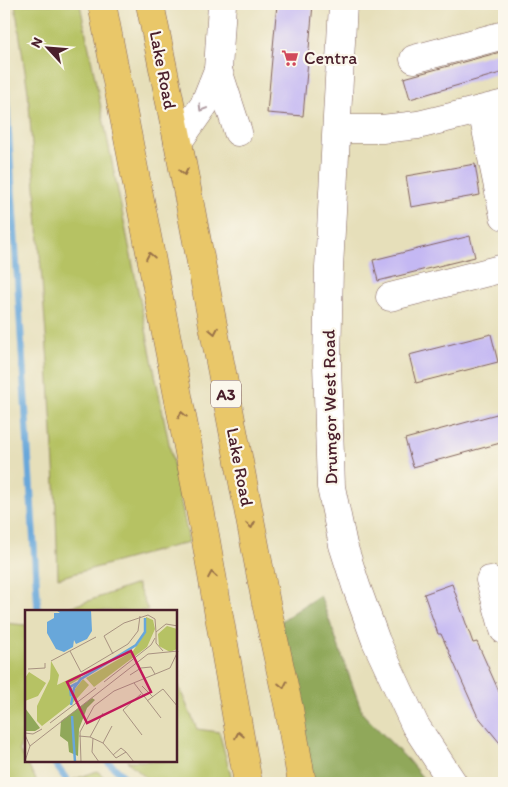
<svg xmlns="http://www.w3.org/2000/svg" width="508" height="787" font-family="Itim,sans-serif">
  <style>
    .green { fill: #b6c264; stroke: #807048 }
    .forest { fill: #90a85a; stroke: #6d6442 }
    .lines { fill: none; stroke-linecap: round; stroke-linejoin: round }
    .stream { stroke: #68a7da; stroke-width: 7 }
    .building { fill: #c4b8f3 }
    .minor-casing { stroke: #81625d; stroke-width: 29 }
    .highway-casing { stroke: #81625d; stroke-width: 29 }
    .minor { stroke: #fff; stroke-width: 28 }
    .highway { stroke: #e9c769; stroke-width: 28 }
    .oneway { stroke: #ae9aa0 }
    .oneway2 { stroke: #9a734a }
    .labels { text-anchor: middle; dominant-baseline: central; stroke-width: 4.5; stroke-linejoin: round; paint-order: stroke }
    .shield { fill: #fbf7ec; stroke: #7f6065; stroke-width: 1 }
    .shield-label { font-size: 16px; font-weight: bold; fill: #4a1f2b }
    .poi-label { font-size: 18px; fill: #4a1f2b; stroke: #fbf7ec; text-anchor: start }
    .street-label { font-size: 18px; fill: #4a1f2b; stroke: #fbf7ec }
    .inset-river { fill: none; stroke: #68a7da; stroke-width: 2.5 }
    .inset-road { fill: none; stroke: #a89281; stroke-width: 1 }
    .view { fill: #c2185b; fill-opacity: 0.15; stroke: #c2185b; stroke-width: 2.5 }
    .inset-edge { fill: none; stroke: #4a1f2b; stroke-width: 2.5 }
  </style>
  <rect width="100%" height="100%" fill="#fbf7ec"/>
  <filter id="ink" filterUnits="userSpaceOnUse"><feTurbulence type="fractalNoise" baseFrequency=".02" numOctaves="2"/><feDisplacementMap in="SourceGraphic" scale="10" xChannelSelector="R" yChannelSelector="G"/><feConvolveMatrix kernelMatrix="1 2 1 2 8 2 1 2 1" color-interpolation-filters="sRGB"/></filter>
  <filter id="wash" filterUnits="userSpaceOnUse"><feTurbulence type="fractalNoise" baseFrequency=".0096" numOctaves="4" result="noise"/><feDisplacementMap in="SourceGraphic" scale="20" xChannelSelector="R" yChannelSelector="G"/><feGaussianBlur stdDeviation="1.12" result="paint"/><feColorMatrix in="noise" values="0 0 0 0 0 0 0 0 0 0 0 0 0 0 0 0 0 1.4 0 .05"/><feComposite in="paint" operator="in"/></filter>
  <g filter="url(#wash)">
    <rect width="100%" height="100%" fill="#e6dfba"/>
    <!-- green -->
    <g class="green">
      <path d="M15 4H80L189 542 58 578 55 484 48 363 28 92Z"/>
      <path d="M137 584 148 611H59Z"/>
      <path d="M4 623 26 625V731L19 750 38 783H4Z"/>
      <path d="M176 680 197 729 219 732 233 783H152L127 761H176Z"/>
      <path d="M97 771 111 783H64Z"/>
    </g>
    <!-- forest -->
    <path class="forest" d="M320 595 363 714 408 760 427 783H313L281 621Z"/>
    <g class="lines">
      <!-- stream -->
      <g class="stream">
        <path d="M4 60 38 611"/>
        <path d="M53 761 69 783"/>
        <path d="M107 761 131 783"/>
      </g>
    </g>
    <g id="blocks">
      <!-- building -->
      <g class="building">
        <path d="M277 4H313L303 116 267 113Z"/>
        <path d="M504 51V72L410 99 404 78Z"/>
        <path d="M475 164 480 195 411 207 406 176Z"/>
        <path d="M470 236 475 257 378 281 373 260Z"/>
        <path d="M491 334 498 362 416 383 409 355Z"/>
        <path d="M504 412V442L413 467 405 439Z"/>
        <path d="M452 584 473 643 477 642 501 696 504 700V748L477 715 441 634H438L424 594Z"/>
      </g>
    </g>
  </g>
  <g filter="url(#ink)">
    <use href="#blocks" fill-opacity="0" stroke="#81625d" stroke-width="1"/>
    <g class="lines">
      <!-- minor casing -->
      <g class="minor-casing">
        <g id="minor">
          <path d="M222 4 218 70 238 132"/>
          <path d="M343 4 329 268 327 364 331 487 343 545 356 586 376 641 415 725 453 783"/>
          <path d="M414 59 504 35"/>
          <path d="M482 110 504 216"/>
          <path d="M337 129H382L418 125 504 104"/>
          <path d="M178 142 204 105 218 70"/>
          <path d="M390 297 504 268"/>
          <path d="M490 580 504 630"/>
        </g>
      </g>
      <!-- highway casing -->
      <g class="highway-casing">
        <g id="highway">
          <path d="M102 4 205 535 248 783"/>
          <path d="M150 4 178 142 266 603 289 709 302 783"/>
        </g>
      </g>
      <!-- minor -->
      <use href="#minor" class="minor"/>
      <!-- highway -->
      <use href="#highway" class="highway"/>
    </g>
    <!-- one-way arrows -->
    <defs><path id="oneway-chevron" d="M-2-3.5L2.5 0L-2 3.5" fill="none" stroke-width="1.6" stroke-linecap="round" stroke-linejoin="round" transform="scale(1.25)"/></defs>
    <use class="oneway" href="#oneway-chevron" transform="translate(202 108) rotate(121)"/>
    <g class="oneway2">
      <use href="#oneway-chevron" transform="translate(184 172) rotate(79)"/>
      <use href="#oneway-chevron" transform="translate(150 256) rotate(-101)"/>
      <use href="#oneway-chevron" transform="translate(214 331) rotate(79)"/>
      <use href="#oneway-chevron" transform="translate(182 415) rotate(-101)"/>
      <use href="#oneway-chevron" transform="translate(251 525) rotate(80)"/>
      <use href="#oneway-chevron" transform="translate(212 575) rotate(-100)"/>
      <use href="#oneway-chevron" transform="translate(283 685) rotate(78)"/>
      <use href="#oneway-chevron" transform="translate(239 735) rotate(-101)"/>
    </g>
  </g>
  <!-- icons -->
  <defs>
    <g id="supermarket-bare" transform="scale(1.35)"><path d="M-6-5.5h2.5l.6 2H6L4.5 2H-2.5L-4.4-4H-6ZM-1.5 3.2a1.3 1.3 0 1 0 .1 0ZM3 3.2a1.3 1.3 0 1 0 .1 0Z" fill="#d1495b" stroke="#fbf7ec" stroke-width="2.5" paint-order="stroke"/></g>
  </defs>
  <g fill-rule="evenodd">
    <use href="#supermarket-bare" x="290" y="58"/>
  </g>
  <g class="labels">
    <!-- shield labels -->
    <rect class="shield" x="211" y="380.5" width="30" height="27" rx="4"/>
    <g class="shield-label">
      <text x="226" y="394">A3</text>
    </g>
    <!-- poi labels -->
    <g class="poi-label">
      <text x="304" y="58">Centra</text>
    </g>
    <!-- street labels -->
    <g class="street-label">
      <text transform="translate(163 70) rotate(79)">Lake Road</text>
      <text transform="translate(330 407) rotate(-91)">Drumgor West Road</text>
      <text transform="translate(240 467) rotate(79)">Lake Road</text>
    </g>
  </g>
  <!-- overview -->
  <g transform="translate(25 610)">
    <rect width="152" height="152" fill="#e6dfba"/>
    <path d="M121 7 128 10 130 19 122 37 69 77 61 68 108 41 121 22ZM142 16 152 19V39L145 42 134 36 133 24ZM26 51 34 65 32 75 55 64 56 68 44 75 47 79 45 94 17 116 12 111V96L25 69ZM4 62 21 73 13 86 0 91V68ZM58 69 64 75 47 94 50 79Z" fill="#b6c264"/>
    <path d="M67 88 70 90 62 98 54 119 53 146 44 142 43 132 35 126 36 111ZM0 98 15 118 10 121H0Z" fill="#90a85a"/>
    <path d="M31 0H66L67 21 62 29 51 34 49 30 48 37 39 42 31 39 22 23V12L29 8V3H35Z" fill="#68a7da"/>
    <path class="inset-river" d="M46 86 45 77 52 73M46 95 49 78 56 69 111 35 120 22V8M47 106 50 152"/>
    <path class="inset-road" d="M45 41 56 62 103 34 113 21 115 6M138 41 131 33V22L141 14 153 16M88 44 79 26 99 13 123 5 130 9 131 22M26 51 71 27M3 59 20 58V53M105 65 116 58 126 57 130 64M79 72 126 35 130 28M109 73 136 108M117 76 128 87M116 84 98 100 117 125M122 91 138 79 153 97M25 113 71 78M0 123 8 124 17 119M0 125 5 136 0 151M54 126 65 127 78 103M65 127 78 133 91 148 101 142 109 152M68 128 67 142 74 152M78 133 87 116M5 136 123 44 153 41M88 145 96 138 101 142M56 152 55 122 69 96 89 81 145 58 153 41"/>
    <path class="view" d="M106 41 126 82 62 113 42 72Z"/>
    <rect width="152" height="152" class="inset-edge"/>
  </g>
  <!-- margin -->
  <rect width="508" height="787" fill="none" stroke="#fbf7ec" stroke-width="20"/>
  <!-- north arrow -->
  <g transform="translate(48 48) rotate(296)" stroke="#fbf7ec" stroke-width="4" paint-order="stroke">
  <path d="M0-4L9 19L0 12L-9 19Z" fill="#4a1f2b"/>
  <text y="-8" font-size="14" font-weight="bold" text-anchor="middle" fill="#4a1f2b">N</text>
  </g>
</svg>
